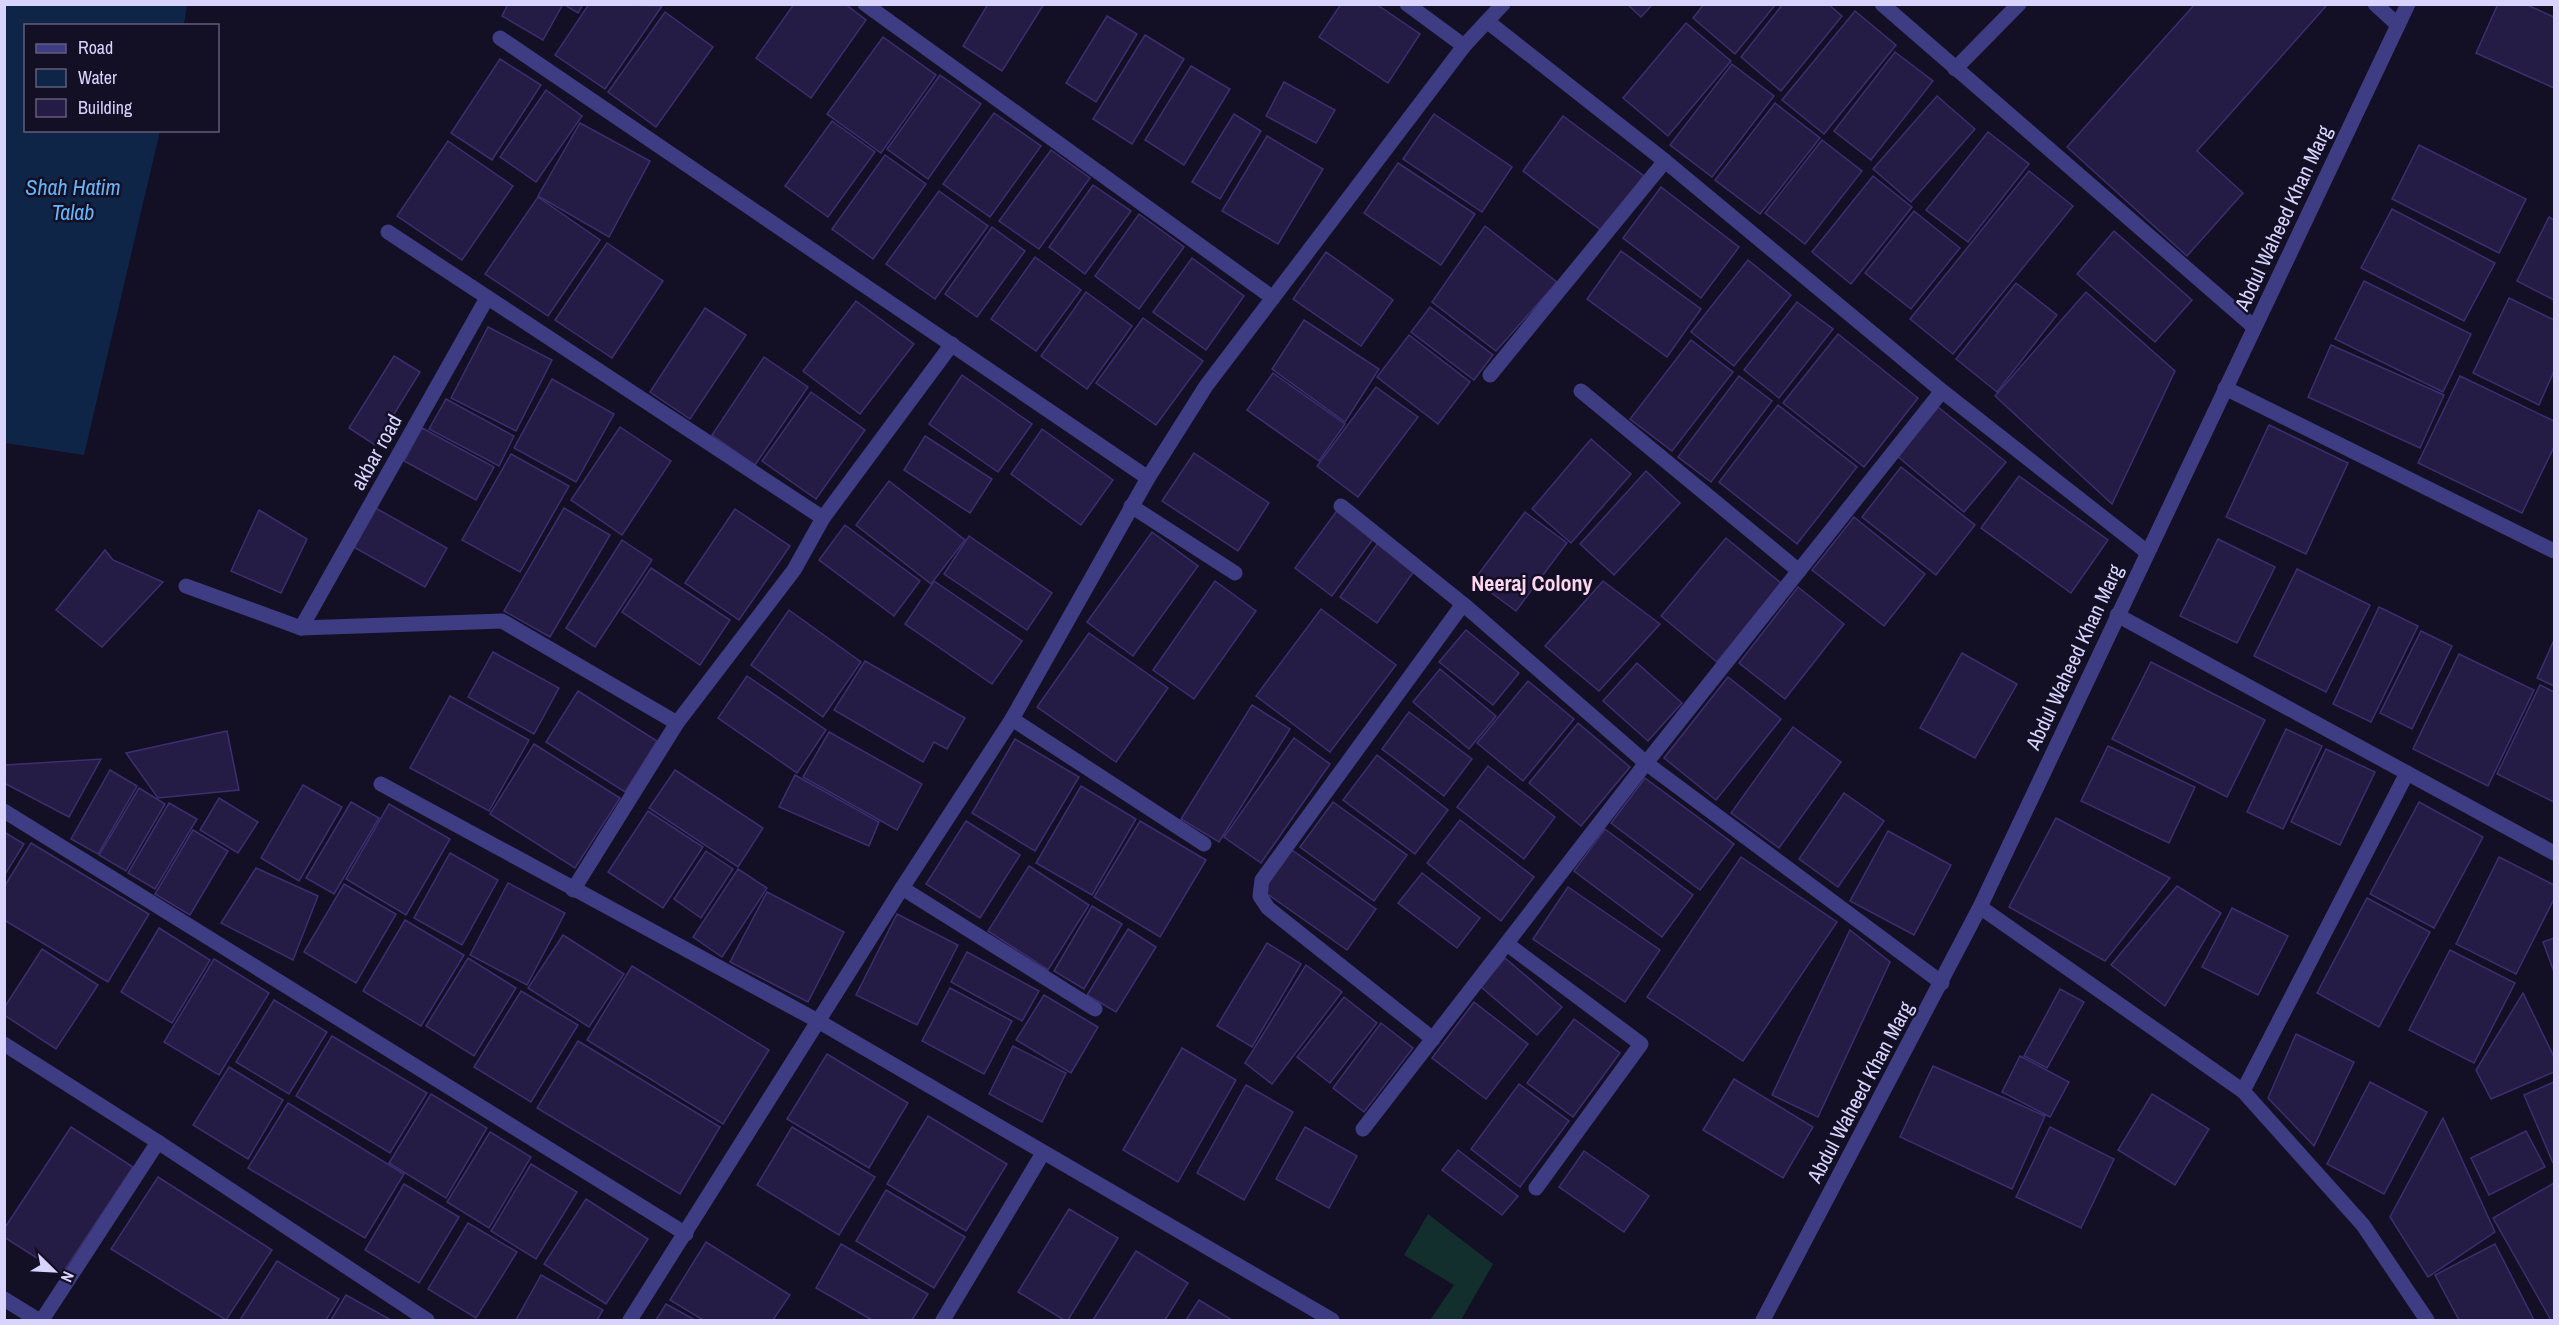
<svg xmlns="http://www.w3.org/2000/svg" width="2559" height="1325" font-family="'Archivo Narrow',sans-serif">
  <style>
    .green { fill: #122e2d }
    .water { fill: #0f2548 }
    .building { fill: #241c45; stroke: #3c2f70; stroke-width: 1.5 }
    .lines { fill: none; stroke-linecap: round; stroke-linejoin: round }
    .minor { stroke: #3e3c82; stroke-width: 15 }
    .tertiary { stroke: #3e3c82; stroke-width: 15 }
    .labels { text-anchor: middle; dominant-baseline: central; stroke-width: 5; stroke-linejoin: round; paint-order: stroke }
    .street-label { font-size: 21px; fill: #d9d4fe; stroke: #130f24 }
    .water-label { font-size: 22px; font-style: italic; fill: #65b5fb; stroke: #130f24 }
    .neighbourhood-label { font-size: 22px; font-weight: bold; fill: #fed6ef; stroke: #130f24 }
  </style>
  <rect width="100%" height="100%" fill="#130f24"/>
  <!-- green -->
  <path class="green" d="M1428 1214 1493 1264 1461 1320H1430L1454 1285 1404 1255Z"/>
  <!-- water -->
  <path class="water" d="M4 5H187L184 25 26 26V130L160 131 84 455 5 443Z"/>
  <!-- building -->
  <g class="building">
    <path d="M508 4H563L543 40 502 16Z"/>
    <path d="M563 4H583L578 13Z"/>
    <path d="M589 4 662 6 605 89 555 55Z"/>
    <path d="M794 4H845L866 20 811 98 756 58Z"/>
    <path d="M988 4H1044L1002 71 963 46Z"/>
    <path d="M1341 4H1376L1420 34 1388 83 1319 37Z"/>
    <path d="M1627 4H1653L1641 17Z"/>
    <path d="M1704 4H1776L1735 54 1693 18Z"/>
    <path d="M1783 4H1828L1842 16 1781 91 1741 57Z"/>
    <path d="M2195 4 2327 5 2197 151 2243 193 2187 256 2067 147Z"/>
    <path d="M2498 4H2525L2554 17V88L2476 53Z"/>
    <path d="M1855 11 1896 45 1824 134 1782 100Z"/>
    <path d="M665 12 713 47 656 127 608 92Z"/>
    <path d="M1107 16 1137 34 1096 102 1066 83Z"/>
    <path d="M1686 23 1731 61 1668 136 1623 98Z"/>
    <path d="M1145 35 1184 59 1132 144 1093 119Z"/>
    <path d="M883 37 936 75 881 153 827 114Z"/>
    <path d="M1895 52 1933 81 1871 160 1834 131Z"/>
    <path d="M500 59 541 85 492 160 451 133Z"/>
    <path d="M1732 64 1774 96 1712 177 1670 145Z"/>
    <path d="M1191 66 1230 89 1184 165 1145 140Z"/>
    <path d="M940 75 981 104 928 179 887 149Z"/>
    <path d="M1284 82 1335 110 1316 143 1266 116Z"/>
    <path d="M546 90 582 116 536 182 500 157Z"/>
    <path d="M1937 96 1975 129 1911 202 1873 169Z"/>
    <path d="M1775 103 1820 138 1760 214 1715 180Z"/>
    <path d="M994 113 1041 146 990 217 943 184Z"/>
    <path d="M1234 114 1261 131 1220 199 1192 182Z"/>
    <path d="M1434 114 1512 167 1482 212 1403 159Z"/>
    <path d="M1563 116 1644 176 1602 231 1523 171Z"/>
    <path d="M832 121 875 152 828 217 785 186Z"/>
    <path d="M580 123 650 161 609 237 538 196Z"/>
    <path d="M1988 132 2029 164 1968 242 1926 210Z"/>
    <path d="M1267 136 1323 169 1278 244 1222 211Z"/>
    <path d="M1822 140 1862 171 1805 244 1765 213Z"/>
    <path d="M448 141 513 186 462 260 397 216Z"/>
    <path d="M2419 145 2526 199 2499 253 2392 199Z"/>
    <path d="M1051 150 1090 178 1039 249 999 221Z"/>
    <path d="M885 155 926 184 873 259 832 229Z"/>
    <path d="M1398 163 1475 214 1441 265 1364 213Z"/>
    <path d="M2029 171 2073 206 1953 354 1910 319Z"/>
    <path d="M1873 176 1912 207 1851 284 1812 252Z"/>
    <path d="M1093 185 1131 211 1085 274 1049 247Z"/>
    <path d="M1661 187 1739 247 1701 298 1623 238Z"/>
    <path d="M939 191 988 226 935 299 886 264Z"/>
    <path d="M538 197 600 240 548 316 485 274Z"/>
    <path d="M2392 209 2495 263 2464 321 2361 268Z"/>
    <path d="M1914 211 1960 248 1911 309 1865 273Z"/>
    <path d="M1139 214 1184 247 1139 309 1095 276Z"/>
    <path d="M2549 217 2554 220V300L2517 281Z"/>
    <path d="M1485 226 1557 282 1496 351 1432 302Z"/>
    <path d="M992 227 1025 251 977 317 945 294Z"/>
    <path d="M2114 231 2192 300 2155 342 2077 274Z"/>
    <path d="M607 243 663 281 612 358 555 320Z"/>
    <path d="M1621 251 1701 309 1667 357 1587 299Z"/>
    <path d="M1326 252 1393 300 1361 346 1293 299Z"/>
    <path d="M1035 257 1081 290 1036 351 991 319Z"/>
    <path d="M1192 258 1244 296 1206 350 1153 312Z"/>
    <path d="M1748 260 1791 295 1734 366 1691 332Z"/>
    <path d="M2364 281 2471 334 2443 392 2335 339Z"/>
    <path d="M2016 283 2057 315 1997 392 1956 359Z"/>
    <path d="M1086 292 1132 326 1087 389 1041 356Z"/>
    <path d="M2086 292 2175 371 2112 504 1995 396Z"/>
    <path d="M2509 298 2554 320V371L2539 405 2473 373Z"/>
    <path d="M856 301 914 344 860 414 803 371Z"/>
    <path d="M1797 302 1833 329 1779 398 1744 370Z"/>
    <path d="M1430 307 1493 355 1474 380 1411 332Z"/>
    <path d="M705 308 746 335 690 419 650 392Z"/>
    <path d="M1143 318 1203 361 1156 425 1096 383Z"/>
    <path d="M1304 320 1379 369 1345 422 1272 369Z"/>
    <path d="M488 327 552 360 516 431 451 398Z"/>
    <path d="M1838 334 1918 398 1864 467 1783 403Z"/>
    <path d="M1409 335 1470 382 1438 424 1377 377Z"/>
    <path d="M1691 340 1733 372 1672 451 1630 419Z"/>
    <path d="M2331 345 2444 395 2420 448 2308 397Z"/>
    <path d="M394 356 420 372 375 445 349 428Z"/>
    <path d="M764 357 808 387 755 465 712 435Z"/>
    <path d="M1273 373 1345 424 1319 461 1247 410Z"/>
    <path d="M962 375 1032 424 998 472 929 424Z"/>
    <path d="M1739 376 1772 401 1711 482 1678 457Z"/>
    <path d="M2460 376 2554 421V447L2522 513 2418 463Z"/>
    <path d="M552 379 614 414 576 482 514 448Z"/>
    <path d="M1376 387 1418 417 1358 497 1317 466Z"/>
    <path d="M811 392 865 430 816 499 762 461Z"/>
    <path d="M446 399 514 436 499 466 429 429Z"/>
    <path d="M1778 405 1857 467 1797 544 1719 482Z"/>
    <path d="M1938 407 2006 462 1964 512 1897 456Z"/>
    <path d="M2269 425 2348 463 2306 554 2226 517Z"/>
    <path d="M620 427 671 461 622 535 571 500Z"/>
    <path d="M422 428 494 467 476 500 404 461Z"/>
    <path d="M1042 429 1113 480 1081 525 1011 474Z"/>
    <path d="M925 436 992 479 970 513 904 470Z"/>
    <path d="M1591 439 1631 474 1571 543 1532 509Z"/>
    <path d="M1194 453 1269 503 1238 551 1162 501Z"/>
    <path d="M511 454 569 486 520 572 462 540Z"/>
    <path d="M1901 467 1975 525 1936 575 1862 517Z"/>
    <path d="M1646 471 1680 503 1614 575 1580 544Z"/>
    <path d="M2019 476 2108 540 2071 593 1981 528Z"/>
    <path d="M889 481 965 540 931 584 856 525Z"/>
    <path d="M372 506 447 548 425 587 350 545Z"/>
    <path d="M564 508 610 535 550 637 504 611Z"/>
    <path d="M1339 508 1376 535 1332 596 1295 568Z"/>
    <path d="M735 509 790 546 739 620 685 583Z"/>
    <path d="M259 510 307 539 281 593 231 571Z"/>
    <path d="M1525 512 1567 543 1516 611 1474 580Z"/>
    <path d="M1854 517 1925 574 1884 626 1812 570Z"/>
    <path d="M845 525 920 581 894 616 819 560Z"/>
    <path d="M1152 532 1198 566 1133 656 1087 622Z"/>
    <path d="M969 536 1052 593 1027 630 944 574Z"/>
    <path d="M1726 538 1781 583 1717 662 1661 616Z"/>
    <path d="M2218 539 2275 567 2237 643 2180 616Z"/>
    <path d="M622 540 652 560 595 647 566 628Z"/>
    <path d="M1380 540 1417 567 1377 623 1340 597Z"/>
    <path d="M105 550 113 560 163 582 102 647 56 610Z"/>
    <path d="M651 568 730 620 700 665 622 612Z"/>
    <path d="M2297 569 2370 605 2326 692 2254 656Z"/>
    <path d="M934 581 1022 641 992 684 905 624Z"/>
    <path d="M1215 581 1256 611 1194 699 1153 670Z"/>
    <path d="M1603 581 1660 624 1599 691 1545 646Z"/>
    <path d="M1798 587 1844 624 1785 699 1739 663Z"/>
    <path d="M2379 607 2418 626 2371 722 2333 704Z"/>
    <path d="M1321 609 1396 665 1330 752 1256 696Z"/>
    <path d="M789 610 861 662 823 717 751 665Z"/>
    <path d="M1466 630 1519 673 1493 705 1439 662Z"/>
    <path d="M2421 631 2452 646 2412 729 2380 713Z"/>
    <path d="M1089 633 1168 688 1116 762 1037 707Z"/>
    <path d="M2554 640V686L2537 678Z"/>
    <path d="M493 652 559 688 534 734 468 697Z"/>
    <path d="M1962 653 2017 684 1975 758 1920 728Z"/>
    <path d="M2459 654 2534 690 2488 786 2413 749Z"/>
    <path d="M865 661 965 718 947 749 934 742 923 762 834 710Z"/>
    <path d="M2151 662 2265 720 2227 797 2112 739Z"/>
    <path d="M1637 663 1682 703 1648 741 1603 701Z"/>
    <path d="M1440 669 1496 716 1469 749 1413 702Z"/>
    <path d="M747 676 826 730 797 773 718 718Z"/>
    <path d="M1728 677 1781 719 1716 800 1664 758Z"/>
    <path d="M1528 681 1574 719 1523 781 1477 743Z"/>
    <path d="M2540 685 2554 692V802L2497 774Z"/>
    <path d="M578 691 657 741 625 792 546 742Z"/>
    <path d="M450 696 529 740 489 811 410 768Z"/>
    <path d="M1252 705 1290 729 1219 842 1181 819Z"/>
    <path d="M1409 712 1472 759 1444 796 1382 749Z"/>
    <path d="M1578 723 1630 767 1581 826 1529 783Z"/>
    <path d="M1793 727 1841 762 1779 848 1731 813Z"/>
    <path d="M2286 729 2322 746 2283 829 2247 812Z"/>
    <path d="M227 731 239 790 158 798 126 753Z"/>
    <path d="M829 732 922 784 897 830 803 777Z"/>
    <path d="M1294 738 1330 764 1261 863 1224 837Z"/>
    <path d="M1015 739 1079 777 1035 851 972 813Z"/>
    <path d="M534 744 620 798 575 868 490 814Z"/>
    <path d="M2108 746 2195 787 2169 843 2081 801Z"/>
    <path d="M2326 749 2375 772 2340 845 2291 822Z"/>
    <path d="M1377 755 1448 810 1415 854 1343 800Z"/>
    <path d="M101 759 69 817 4 783 5 765Z"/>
    <path d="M1488 766 1555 817 1524 859 1457 807Z"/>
    <path d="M110 770 137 786 98 854 71 839Z"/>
    <path d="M675 770 763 828 738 867 649 808Z"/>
    <path d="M795 775 879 822 869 846 779 807Z"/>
    <path d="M1645 778 1734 844 1700 890 1611 823Z"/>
    <path d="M303 785 342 807 299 881 261 858Z"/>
    <path d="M1081 786 1136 819 1092 895 1036 863Z"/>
    <path d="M139 788 165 804 126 871 99 855Z"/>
    <path d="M1844 793 1884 821 1838 887 1799 859Z"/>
    <path d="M219 798 258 822 238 853 200 830Z"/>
    <path d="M351 802 379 818 334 894 306 878Z"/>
    <path d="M1333 802 1407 855 1374 901 1300 847Z"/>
    <path d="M2419 802 2483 837 2434 928 2370 894Z"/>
    <path d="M169 803 197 819 155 889 128 873Z"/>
    <path d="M389 804 450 839 406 915 346 879Z"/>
    <path d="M648 811 703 847 663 908 608 872Z"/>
    <path d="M2056 818 2170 878 2105 961 2009 907Z"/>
    <path d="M1460 820 1534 877 1501 921 1427 863Z"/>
    <path d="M966 821 1020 855 980 918 926 884Z"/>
    <path d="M1140 821 1206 860 1160 937 1094 897Z"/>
    <path d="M1605 829 1693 895 1662 937 1574 871Z"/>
    <path d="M193 830 228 851 190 915 155 894Z"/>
    <path d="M1888 831 1951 865 1914 935 1850 901Z"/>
    <path d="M4 832 24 844 4 876Z"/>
    <path d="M31 843 149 914 108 982 4 920V887Z"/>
    <path d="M1292 850 1376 909 1347 950 1263 891Z"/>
    <path d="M706 851 733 869 701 918 674 899Z"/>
    <path d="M450 853 498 880 462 945 414 918Z"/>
    <path d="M1741 857 1837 922 1743 1061 1647 997Z"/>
    <path d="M2499 857 2554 885V899L2516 974 2456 944Z"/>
    <path d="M1029 866 1089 905 1048 970 988 931Z"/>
    <path d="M256 868 318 896 293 960 221 923Z"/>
    <path d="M738 869 767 888 722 957 693 937Z"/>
    <path d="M1422 873 1480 918 1457 948 1398 903Z"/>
    <path d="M508 883 565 913 527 985 470 955Z"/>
    <path d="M344 884 396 914 356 983 304 952Z"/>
    <path d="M2177 886 2221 913 2165 1006 2111 965Z"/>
    <path d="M1568 887 1660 950 1625 1002 1533 939Z"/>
    <path d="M767 892 844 932 808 1002 730 962Z"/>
    <path d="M2367 898 2430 932 2379 1027 2317 993Z"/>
    <path d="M1092 906 1122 924 1084 989 1054 971Z"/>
    <path d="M2232 908 2288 936 2258 995 2202 967Z"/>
    <path d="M897 914 958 945 917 1025 856 995Z"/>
    <path d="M405 920 464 955 421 1026 363 991Z"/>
    <path d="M159 928 210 960 172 1023 121 992Z"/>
    <path d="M1128 929 1156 947 1116 1012 1087 995Z"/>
    <path d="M1850 930 1890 962 1818 1117 1772 1095Z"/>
    <path d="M563 935 624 974 589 1027 528 988Z"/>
    <path d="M2554 938V972L2543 942Z"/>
    <path d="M1267 943 1301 964 1252 1047 1217 1026Z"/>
    <path d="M42 949 98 985 56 1049 4 1015V1008Z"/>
    <path d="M2450 950 2515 983 2474 1063 2409 1030Z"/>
    <path d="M967 952 1039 991 1022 1021 951 982Z"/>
    <path d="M468 958 516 988 474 1056 426 1026Z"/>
    <path d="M1505 958 1562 1007 1537 1035 1481 987Z"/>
    <path d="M214 959 269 993 219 1075 164 1042Z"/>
    <path d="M1306 965 1342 992 1272 1084 1245 1063Z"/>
    <path d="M632 966 769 1050 723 1124 587 1040Z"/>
    <path d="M950 988 1012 1021 984 1074 922 1041Z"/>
    <path d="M2060 989 2084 1002 2047 1068 2024 1056Z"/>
    <path d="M521 991 578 1025 531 1102 474 1067Z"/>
    <path d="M2523 993 2554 1057V1072L2491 1099 2476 1070Z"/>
    <path d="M1044 995 1098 1027 1071 1073 1016 1040Z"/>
    <path d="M1344 997 1377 1023 1330 1083 1297 1057Z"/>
    <path d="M274 1000 327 1032 289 1094 236 1062Z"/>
    <path d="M1474 1002 1528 1044 1486 1099 1432 1058Z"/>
    <path d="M1574 1019 1620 1053 1573 1117 1527 1083Z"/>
    <path d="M1381 1023 1413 1048 1364 1112 1333 1088Z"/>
    <path d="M2296 1034 2354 1062 2314 1146 2268 1098Z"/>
    <path d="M332 1036 427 1093 390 1153 296 1096Z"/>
    <path d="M578 1041 720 1127 680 1194 537 1108Z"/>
    <path d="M1013 1046 1066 1073 1042 1122 989 1094Z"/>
    <path d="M1182 1048 1236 1080 1178 1182 1123 1150Z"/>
    <path d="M827 1054 908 1103 869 1168 787 1119Z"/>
    <path d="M2020 1056 2069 1082 2050 1117 2002 1092Z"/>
    <path d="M1933 1066 2045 1116 2012 1189 1900 1137Z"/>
    <path d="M229 1067 283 1100 248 1159 193 1125Z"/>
    <path d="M1734 1079 1813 1127 1783 1178 1703 1130Z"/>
    <path d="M2370 1082 2427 1112 2384 1194 2327 1164Z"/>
    <path d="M2554 1082V1163H2553L2524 1095Z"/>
    <path d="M1519 1084 1569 1121 1520 1187 1471 1149Z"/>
    <path d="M1246 1085 1293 1112 1244 1200 1197 1173Z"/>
    <path d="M431 1094 487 1128 446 1198 389 1163Z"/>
    <path d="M2152 1094 2209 1129 2175 1185 2118 1150Z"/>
    <path d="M288 1103 404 1174 365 1238 248 1168Z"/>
    <path d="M928 1116 1007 1164 966 1231 887 1184Z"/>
    <path d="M2443 1118 2495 1232 2428 1277 2390 1217Z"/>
    <path d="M71 1127 133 1167 62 1274 4 1237V1229Z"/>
    <path d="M792 1127 875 1177 839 1235 757 1185Z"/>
    <path d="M1305 1127 1357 1156 1329 1208 1276 1179Z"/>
    <path d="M2050 1127 2114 1159 2081 1228 2016 1197Z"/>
    <path d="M2526 1131 2545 1167 2489 1195 2471 1158Z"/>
    <path d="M490 1132 531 1157 489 1228 447 1202Z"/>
    <path d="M1458 1150 1518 1196 1502 1215 1442 1170Z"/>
    <path d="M1584 1151 1649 1196 1624 1232 1559 1187Z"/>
    <path d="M531 1164 577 1192 536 1259 491 1231Z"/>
    <path d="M158 1177 272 1250 226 1320 111 1249Z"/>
    <path d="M2554 1183V1320H2551L2493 1218Z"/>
    <path d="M404 1184 459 1217 419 1283 365 1250Z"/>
    <path d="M886 1190 965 1237 934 1288 856 1241Z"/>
    <path d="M586 1199 648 1239 606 1304 544 1264Z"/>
    <path d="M1069 1209 1118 1238 1068 1320H1064L1018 1292Z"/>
    <path d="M468 1223 517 1252 476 1318 428 1289Z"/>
    <path d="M706 1242 790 1295 773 1320H703L670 1300Z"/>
    <path d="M841 1244 928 1294 912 1320H872L816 1288Z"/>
    <path d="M2495 1244 2534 1320H2459L2435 1275Z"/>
    <path d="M1136 1251 1188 1283 1165 1320H1093Z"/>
    <path d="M277 1261 339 1299 326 1320H240Z"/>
    <path d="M541 1275 603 1310 597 1320H516Z"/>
    <path d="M346 1295 391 1320H331Z"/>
    <path d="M1199 1300 1232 1320H1186Z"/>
    <path d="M666 1304 695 1320H656Z"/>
  </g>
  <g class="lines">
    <!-- minor -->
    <g class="minor">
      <path d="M865 4 1273 298"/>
      <path d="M1407 4 1464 46"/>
      <path d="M1882 4 2254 327"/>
      <path d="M2375 4 2398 25"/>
      <path d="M1488 22 1665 161 1942 391 2147 552"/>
      <path d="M500 38 1148 478"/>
      <path d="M1955 69 2019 4"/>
      <path d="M388 232 823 518"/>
      <path d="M1490 375 1665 161"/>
      <path d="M2225 388 2554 551"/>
      <path d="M1581 391 1799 571"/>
      <path d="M1131 506 1235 573"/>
      <path d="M1341 506 1463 604 1646 763 1942 983"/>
      <path d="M186 586 301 628 502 621 677 723"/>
      <path d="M2117 615 2554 853"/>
      <path d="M301 628 487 298"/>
      <path d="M1012 719 1204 844"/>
      <path d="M381 784 818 1021 1332 1320"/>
      <path d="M4 811 686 1234"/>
      <path d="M902 888 1095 1009"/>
      <path d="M573 890 677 723 794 570 823 518 952 344"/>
      <path d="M1980 907 2243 1091 2407 773"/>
      <path d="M1507 944 1641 1044 1536 1188"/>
      <path d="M1433 1039 1268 908 1260 896 1262 880 1463 604"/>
      <path d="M4 1044 158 1142 427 1320"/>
      <path d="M2243 1091 2363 1225 2427 1320"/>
      <path d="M1363 1129 1646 763 1942 391"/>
      <path d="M4 1299 38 1320"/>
      <path d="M42 1320 158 1142"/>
      <path d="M630 1320 902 888 1012 719 1148 478 1206 386 1464 46 1503 4"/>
      <path d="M943 1320 1043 1153"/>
    </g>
    <!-- tertiary -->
    <path class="tertiary" d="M1763 1320 1980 907 2408 4"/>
  </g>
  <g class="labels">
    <!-- street labels -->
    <g class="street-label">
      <text transform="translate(2283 218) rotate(-65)">Abdul Waheed Khan Marg</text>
      <text transform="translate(376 452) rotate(-61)">akbar road</text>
      <text transform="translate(2074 657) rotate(-65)">Abdul Waheed Khan Marg</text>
      <text transform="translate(1860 1092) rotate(-62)">Abdul Waheed Khan Marg</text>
    </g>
    <!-- water labels -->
    <g class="water-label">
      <text x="73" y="187">Shah Hatim<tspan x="73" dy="25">Talab</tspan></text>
    </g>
    <!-- neighbourhood labels -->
    <g class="neighbourhood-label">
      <text x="1532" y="583">Neeraj Colony</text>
    </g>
  </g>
  <!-- border -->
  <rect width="2559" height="1325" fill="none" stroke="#d9d4fe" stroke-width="12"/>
  <!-- legend -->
  <rect x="24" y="24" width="195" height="108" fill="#130f24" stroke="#625e7b" stroke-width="1.5"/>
  <rect x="36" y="44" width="30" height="9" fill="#3e3c82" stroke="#625e7b" stroke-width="1.5"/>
  <text x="78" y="54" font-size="18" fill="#d9d4fe">Road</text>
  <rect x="36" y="69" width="30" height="18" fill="#0f2548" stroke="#625e7b" stroke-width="1.5"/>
  <text x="78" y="84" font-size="18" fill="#d9d4fe">Water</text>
  <rect x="36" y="99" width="30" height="18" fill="#241c45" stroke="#625e7b" stroke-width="1.5"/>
  <text x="78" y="114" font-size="18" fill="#d9d4fe">Building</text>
  <!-- north arrow -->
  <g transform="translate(54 1271) rotate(114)" stroke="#130f24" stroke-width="4.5" paint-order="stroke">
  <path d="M0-4.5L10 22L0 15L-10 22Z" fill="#d9d4fe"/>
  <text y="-9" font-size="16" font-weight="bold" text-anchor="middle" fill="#d9d4fe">N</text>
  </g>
</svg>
